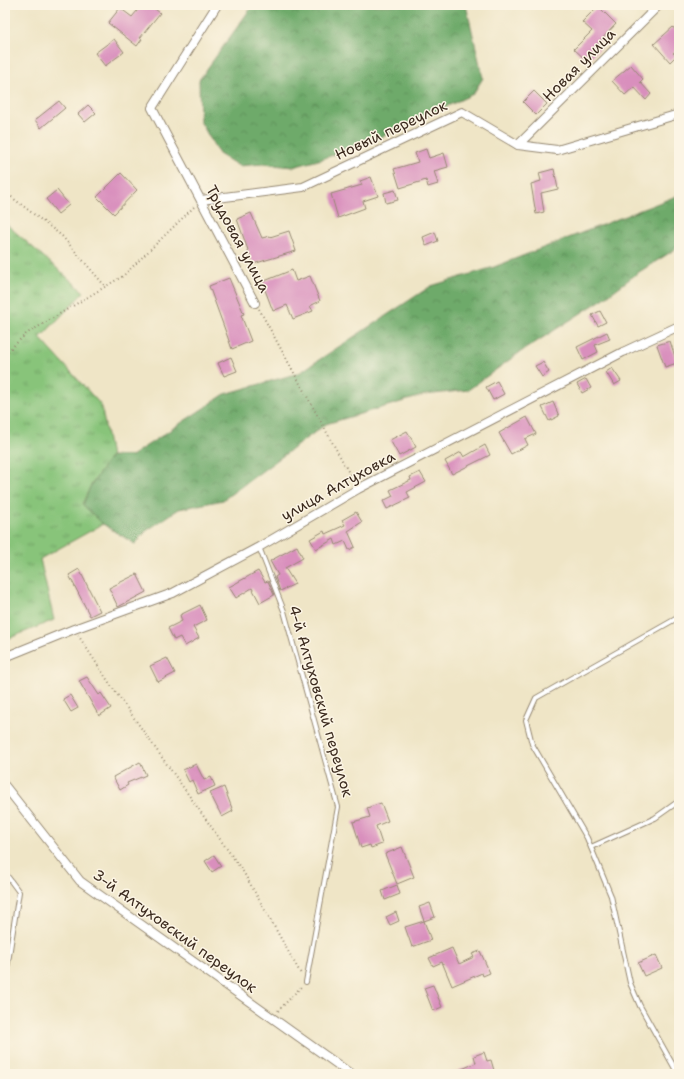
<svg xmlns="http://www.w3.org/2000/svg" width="684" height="1079" font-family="'Shantell Sans',sans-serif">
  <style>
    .grass { fill: url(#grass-tufts); stroke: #62774c }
    .forest { fill: url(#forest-crowns); stroke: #546a44 }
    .building { fill: #d98fbd }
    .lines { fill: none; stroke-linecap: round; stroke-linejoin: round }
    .service-casing { stroke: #958872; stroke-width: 6 }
    .minor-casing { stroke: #958872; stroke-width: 10 }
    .path { stroke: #958872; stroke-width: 2; stroke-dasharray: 1 3; stroke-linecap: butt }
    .service { stroke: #fff; stroke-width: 4 }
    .minor { stroke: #fff; stroke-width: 8 }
    .labels { text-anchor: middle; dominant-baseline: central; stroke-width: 3; stroke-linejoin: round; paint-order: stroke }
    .street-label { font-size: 15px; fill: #3b2a1e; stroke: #fcf5e5 }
  </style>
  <defs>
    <pattern id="grass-tufts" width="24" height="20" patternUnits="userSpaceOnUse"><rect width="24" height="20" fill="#88c47a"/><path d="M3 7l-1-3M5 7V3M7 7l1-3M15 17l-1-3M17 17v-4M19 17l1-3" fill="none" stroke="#709f63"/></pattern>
    <pattern id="forest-crowns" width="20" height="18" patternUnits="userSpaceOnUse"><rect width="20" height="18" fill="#6eaa6a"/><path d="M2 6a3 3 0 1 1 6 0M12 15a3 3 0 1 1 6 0" fill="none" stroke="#5c8b57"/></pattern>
  </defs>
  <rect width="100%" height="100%" fill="#fcf5e5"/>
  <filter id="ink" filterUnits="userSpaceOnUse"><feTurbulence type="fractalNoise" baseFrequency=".025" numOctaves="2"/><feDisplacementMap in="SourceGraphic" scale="8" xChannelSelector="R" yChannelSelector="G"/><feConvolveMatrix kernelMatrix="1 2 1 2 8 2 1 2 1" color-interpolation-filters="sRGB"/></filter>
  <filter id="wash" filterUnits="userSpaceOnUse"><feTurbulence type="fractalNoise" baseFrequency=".012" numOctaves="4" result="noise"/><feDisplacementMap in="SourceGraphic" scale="16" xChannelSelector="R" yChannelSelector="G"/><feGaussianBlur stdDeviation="0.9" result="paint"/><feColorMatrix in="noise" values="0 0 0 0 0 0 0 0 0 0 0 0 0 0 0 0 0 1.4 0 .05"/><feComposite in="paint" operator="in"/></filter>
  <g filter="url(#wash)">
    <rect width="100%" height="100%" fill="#efe5c6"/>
    <!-- grass -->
    <path class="grass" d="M5 223 84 292 40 338 101 405 111 456 90 487 83 504 103 524 40 559 54 620 5 640Z"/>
    <!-- forest -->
    <g class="forest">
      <path d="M253 5H466L483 78 473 94 375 140 322 159 293 167 263 164 239 166 219 154 200 121 199 80Z"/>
      <path d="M679 195V247L639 272 603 299 519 353 468 390 425 395 326 424 223 500 179 509 146 531 135 544 103 524 83 505 90 487 111 456H131L225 394 299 373 431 286 494 267Z"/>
    </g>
    <g id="blocks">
      <!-- building -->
      <g class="building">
        <path d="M142 5H150L160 13 140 38 142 39 137 46 108 23 120 8 132 17Z"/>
        <path d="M598 6 616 24 597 44 601 47 587 61 574 49 592 31 582 22Z"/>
        <path d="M673 27 679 35V48L673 53 676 56 670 62 654 44Z"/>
        <path d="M114 39 124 52 105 66 95 53Z"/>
        <path d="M631 65 643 79 640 82 651 94 646 100 634 87 625 95 612 81Z"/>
        <path d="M534 91 547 104 536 115 523 102Z"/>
        <path d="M59 101 65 108 41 128 35 120Z"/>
        <path d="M88 105 96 113 85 122 78 114Z"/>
        <path d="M426 149 429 158 444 153 448 167 434 171 438 184 428 187 426 180 400 188 394 169 418 162 415 153Z"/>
        <path d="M554 169 558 189 541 193 544 212 536 214 531 184 541 181 539 173Z"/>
        <path d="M121 173 137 190 114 214 97 197Z"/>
        <path d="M371 177 378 196 363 201 365 208 338 218 331 194 362 185 360 181Z"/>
        <path d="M57 190 69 205 58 214 46 199Z"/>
        <path d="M395 190 398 200 386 203 384 193Z"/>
        <path d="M251 213 262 238 270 236V237L289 231 296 251 253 264 237 219Z"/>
        <path d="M435 232 438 241 426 246 423 237Z"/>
        <path d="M292 270 296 281 310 276 320 301 310 306 313 311 293 319 287 305 273 311 262 282Z"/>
        <path d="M229 278 244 314 241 315 251 341 232 349 209 286Z"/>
        <path d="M600 311 606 322 598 326 592 315Z"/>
        <path d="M607 332 610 339 595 345 598 352 583 360 577 347Z"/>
        <path d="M670 341 677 363 665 367 657 345Z"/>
        <path d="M231 357 237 371 224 376 218 363Z"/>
        <path d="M543 362 549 372 542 377 535 366Z"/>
        <path d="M612 368 621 381 614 385 606 372Z"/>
        <path d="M586 379 591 388 582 393 577 384Z"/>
        <path d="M497 381 504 394 493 400 486 387Z"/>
        <path d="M553 402 559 416 549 421 542 407Z"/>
        <path d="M527 417 536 434 525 439 528 445 511 454 499 433Z"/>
        <path d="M407 431 416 447 399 456 390 440Z"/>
        <path d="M485 445 490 455 452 474 445 461 461 452 464 457Z"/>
        <path d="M420 472 426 482 407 492 410 498 387 509 383 501 393 496 390 490 411 480 410 477Z"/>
        <path d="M356 512 362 522 348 531 355 547 349 550 345 541 336 545 334 539 316 549 310 539 324 531 325 534 345 525 342 520Z"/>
        <path d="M297 546 303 558 285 568 295 584 280 591 275 577 278 575 270 561Z"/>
        <path d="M79 569 100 611 90 616 69 575Z"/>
        <path d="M258 571 265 582 268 581 274 595 260 603 252 588 236 598 229 587Z"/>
        <path d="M137 574 146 592 118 607 109 588Z"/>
        <path d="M200 605 207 620 193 627 199 638 185 646 180 637 174 640 168 628 182 621 180 615Z"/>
        <path d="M167 658 175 673 158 682 150 666Z"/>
        <path d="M87 677 99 695 101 693 111 708 99 716 79 681Z"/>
        <path d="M70 695 78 708 71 712 63 699Z"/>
        <path d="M140 762 146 775 127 783 128 785 120 790 113 777Z"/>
        <path d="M196 764 204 780 211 777 215 786 198 794 192 780 189 782 183 770Z"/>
        <path d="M224 787 233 811 222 817 210 793Z"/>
        <path d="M381 803 388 821 376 826 382 844 371 848 370 845 361 848 353 822 370 817 367 808Z"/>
        <path d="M402 847 414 877 397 884 385 854Z"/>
        <path d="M214 855 221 866 212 872 205 861Z"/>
        <path d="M397 885 400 894 385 900 382 891Z"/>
        <path d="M430 903 435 917 424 921 419 907Z"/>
        <path d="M396 912 399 921 390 925 386 917Z"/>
        <path d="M424 921 431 940 412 947 405 927Z"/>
        <path d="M452 948 459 964 474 957 472 954 480 951 490 973 483 976 482 973 452 986 442 962 433 966 429 958Z"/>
        <path d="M656 955 662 968 644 976 638 963Z"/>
        <path d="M433 985 442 1007 433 1011 424 988Z"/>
        <path d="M484 1052 487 1061 491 1060 495 1074H450L476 1063 474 1056Z"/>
      </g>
    </g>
  </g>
  <g filter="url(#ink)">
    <use href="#blocks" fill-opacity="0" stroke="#958872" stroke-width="1"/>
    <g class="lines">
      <!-- service casing -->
      <g class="service-casing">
        <g id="service">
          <path d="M259 547 284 611 338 807 306 982"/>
          <path d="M591 847 655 818 679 801"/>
          <path d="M5 873 19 892 5 981"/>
          <path d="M678 1074 640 1006 630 983 611 896 587 838 532 744 526 720 536 698 679 617"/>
        </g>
      </g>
      <!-- minor casing -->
      <g class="minor-casing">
        <g id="minor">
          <path d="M217 5 152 108 255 303"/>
          <path d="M518 145 659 5"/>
          <path d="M201 200 303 187 462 112 518 145 557 150 679 114"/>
          <path d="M5 657 74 629 173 593 259 547 358 489 623 352 679 326"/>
          <path d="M5 786 80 881 351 1074"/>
        </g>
      </g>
      <!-- path -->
      <g class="path">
        <path d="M5 192 62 236 105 286"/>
        <path d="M5 248V192"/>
        <path d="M259 309 354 482"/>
        <path d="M5 354 26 334 123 276 195 206"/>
        <path d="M78 635 112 687 244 873 301 974"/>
        <path d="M278 1011 301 987"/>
      </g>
      <!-- service -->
      <use href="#service" class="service"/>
      <!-- minor -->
      <use href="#minor" class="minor"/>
    </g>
  </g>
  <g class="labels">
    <!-- street labels -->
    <g class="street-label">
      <text transform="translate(579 65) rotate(-45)">Новая улица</text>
      <text transform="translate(391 130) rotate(-25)">Новый переулок</text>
      <text transform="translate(238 239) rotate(62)">Трудовая улица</text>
      <text transform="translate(338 486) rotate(-29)">улица Алтуховка</text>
      <text transform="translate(321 701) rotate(74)">4-й Алтуховский переулок</text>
      <text transform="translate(175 931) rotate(36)">3-й Алтуховский переулок</text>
    </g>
  </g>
  <!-- margin -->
  <rect width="684" height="1079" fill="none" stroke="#fcf5e5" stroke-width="20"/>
</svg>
